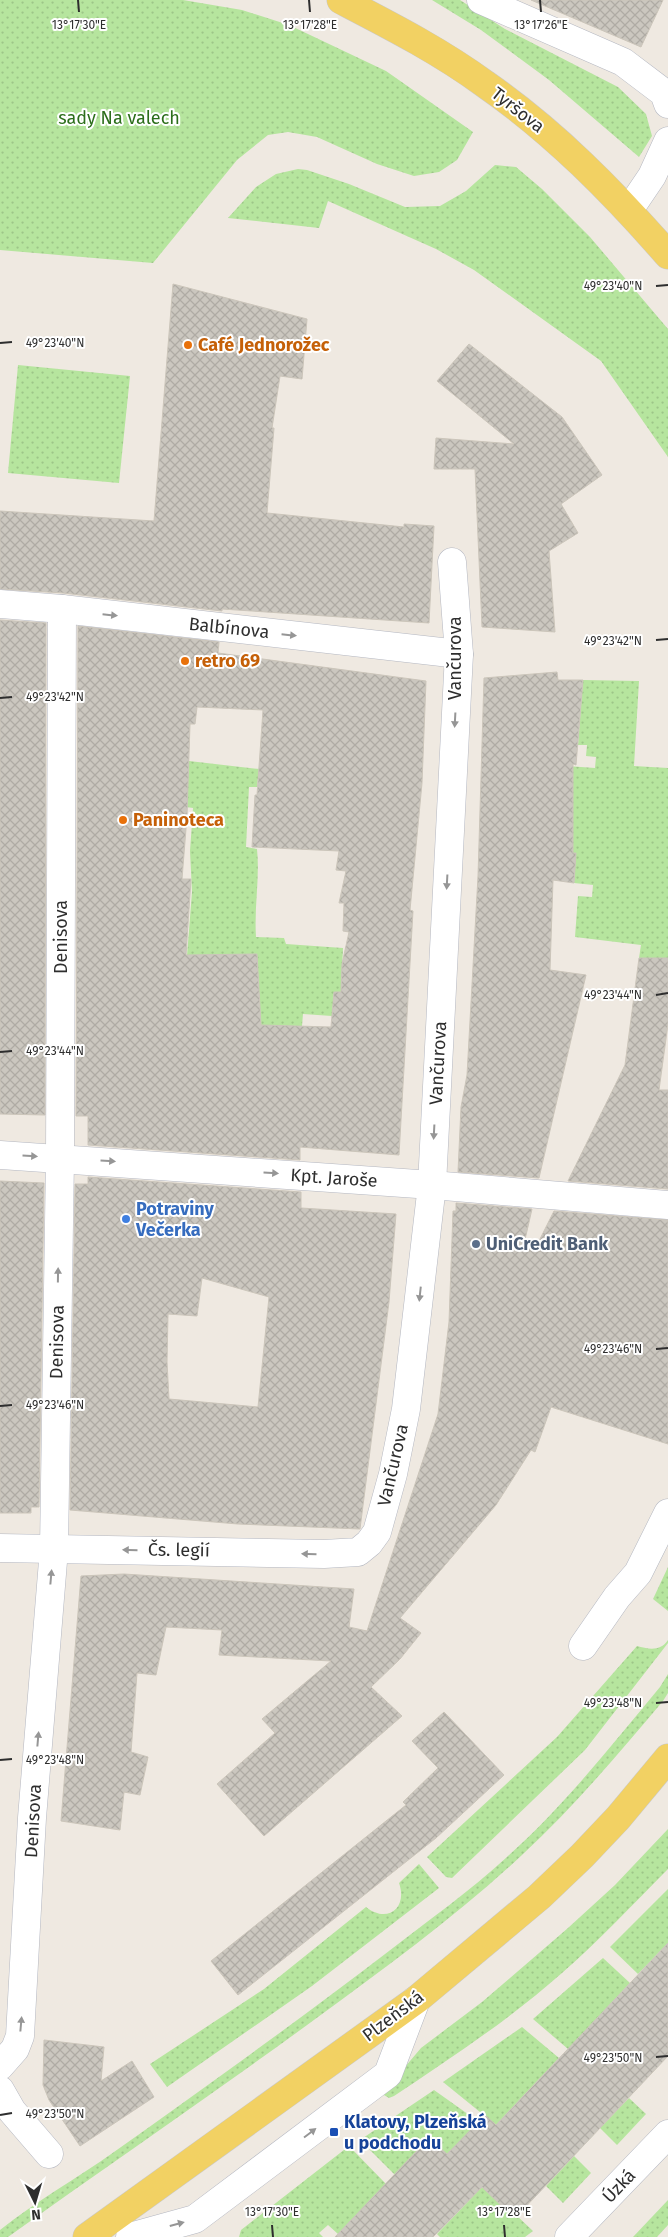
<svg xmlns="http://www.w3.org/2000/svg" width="668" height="2237" font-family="'Fira Sans',sans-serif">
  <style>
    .green { fill: url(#green-dots) }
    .building { fill: url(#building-cross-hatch); stroke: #cbc5ba; fill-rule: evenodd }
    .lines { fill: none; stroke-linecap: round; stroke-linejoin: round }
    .minor-casing { stroke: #b4b7c1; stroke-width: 29 }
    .major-casing { stroke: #c9c9c9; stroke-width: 29 }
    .minor { stroke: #fff; stroke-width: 28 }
    .major { stroke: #f2d163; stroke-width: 28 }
    .oneway { fill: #969696 }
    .ticks { fill: none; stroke: #2e2e2e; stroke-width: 2 }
    .food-dot { fill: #e8710a; stroke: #fff; stroke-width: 2 }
    .shop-dot { fill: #3f7fe0; stroke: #fff; stroke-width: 2 }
    .service-dot { fill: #5c6f8a; stroke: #fff; stroke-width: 2 }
    .transit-dot { fill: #1a4fb4; stroke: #fff; stroke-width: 2 }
    .labels { text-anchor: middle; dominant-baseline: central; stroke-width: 4; stroke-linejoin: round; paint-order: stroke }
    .street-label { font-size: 18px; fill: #2e2e2e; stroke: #fff }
    .park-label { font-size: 18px; fill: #2c6e1b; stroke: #fff }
    .food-label { font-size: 18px; font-weight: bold; fill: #c56008; stroke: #fff; text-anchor: start }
    .shop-label { font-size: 18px; font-weight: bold; fill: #366cbe; stroke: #fff; text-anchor: start }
    .service-label { font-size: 18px; font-weight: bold; fill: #4e5e75; stroke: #fff; text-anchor: start }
    .transit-label { font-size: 18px; font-weight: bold; fill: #164399; stroke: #fff; text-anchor: start }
    .ticks-label { font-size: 12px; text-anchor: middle; fill: #2e2e2e; stroke: #fff; stroke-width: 4; stroke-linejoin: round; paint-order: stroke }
  </style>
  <defs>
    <pattern id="green-dots" width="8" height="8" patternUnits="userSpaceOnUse" patternTransform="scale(1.25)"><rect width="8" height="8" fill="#b6e59e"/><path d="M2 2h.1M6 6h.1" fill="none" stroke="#9dc588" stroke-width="1.8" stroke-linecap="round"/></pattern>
    <pattern id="building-cross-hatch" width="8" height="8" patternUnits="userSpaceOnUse" patternTransform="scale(1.25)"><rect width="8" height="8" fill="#cbc7bf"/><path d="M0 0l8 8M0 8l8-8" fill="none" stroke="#afaba4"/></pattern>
  </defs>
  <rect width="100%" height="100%" fill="#efe9e1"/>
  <!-- green -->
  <g class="green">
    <path d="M0 0H183L242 10 289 25 386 71 473 132 457 160 439 172 414 176 377 164 317 137 288 132 268 135 237 160 153 263 0 250Z"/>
    <path d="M432 0H460L505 29 618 87 646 114 652 136 639 157 549 80 481 30Z"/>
    <path d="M495 165 516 167 542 189 590 237 668 329V457L601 361 474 270 436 249 328 201 319 228 228 218 256 187 276 174 298 169 307 170 349 184 405 207 440 206 466 191Z"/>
    <path d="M18 365 130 376 119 483 8 473Z"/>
    <path d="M583 680 639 681 634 766 668 768V959L639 958 641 945 575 937 578 896 592 897 593 885 574 883 576 853H572L567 766 595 768 596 757 586 756 587 745H578Z"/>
    <path d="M189 761 259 769 257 787H249L246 847 257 849C260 878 254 907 256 937L284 938 286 944 343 948 341 992H334L332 1016 303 1014 302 1026H261L257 954 229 955 185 981 192 892 190 851 193 808 159 803Z"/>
    <path d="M668 1567V1611L653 1599Z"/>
    <path d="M668 1640V1643L585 1750 452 1878 446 1877 427 1857 557 1737 637 1646C648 1649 660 1652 668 1640Z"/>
    <path d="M668 1674V1693L663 1701C618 1754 574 1807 522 1855 459 1914 388 1966 318 2017 216 2092 111 2163 8 2237H0V2230C36 2201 76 2179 114 2152 207 2086 299 2020 389 1951 429 1920 470 1891 507 1857 564 1806 611 1746 660 1687Z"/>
    <path d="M668 1829V1869C633 1904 600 1940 562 1973 510 2019 451 2058 394 2096L389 2098 384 2095 380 2089 399 2074 421 2048 482 2002 568 1928 615 1885Z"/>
    <path d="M419 1864 439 1888 312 1986 167 2087 150 2064 264 1989 366 1907C387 1924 408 1908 399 1883Z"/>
    <path d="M668 1889V1943L638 1974 610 1947Z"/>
    <path d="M603 1958 630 1983 568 2049 533 2019Z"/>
    <path d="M522 2027 559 2058 496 2125 443 2082Z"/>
    <path d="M434 2090 479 2122 458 2165 429 2138 395 2175 360 2140Z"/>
    <path d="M629 2098 646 2114 617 2145 600 2128Z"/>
    <path d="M349 2146 386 2184 338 2234 328 2225 319 2233 323 2237H239L241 2230Z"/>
    <path d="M574 2156 591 2173 563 2203 546 2186Z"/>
    <path d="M482 2187 512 2215 514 2213 533 2231 525 2237H440L437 2234Z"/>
    <path d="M668 2200V2225L657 2237H633Z"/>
  </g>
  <!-- building -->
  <g class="building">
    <path d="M531 0H663L641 47Z"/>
    <path d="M173 284 307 319 302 379 280 376 272 428H274L267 513 404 527V524L434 526 429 623 222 609V611L63 593 0 589V511L154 521Z"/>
    <path d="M469 344 562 417 602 475 561 504 578 533 549 551 555 632 482 627 475 469H434L436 438 514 444 437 381Z"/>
    <path d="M0 620 46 623 45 1115 0 1114Z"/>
    <path d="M78 626 219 642 218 653 426 681 422 783 410 910 413 911 399 1155 300 1147V1160L88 1145V1116H76ZM197 707 263 710 257 795H255L252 847 339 851 336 870 346 871 339 903H344L343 931 349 932 342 964 341 992H334L331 1027 261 1025 257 954 186 955 191 879H182L187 816 190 724H195Z"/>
    <path d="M557 672 558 680H583L576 765 573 764V853H576L574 883 553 880 550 970 586 975 539 1178 458 1172 461 1107 467 1075 478 876 484 678Z"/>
    <path d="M639 958H668V1024L659 1090H668V1189L568 1181 625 1065Z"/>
    <path d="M88 1177 301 1192V1208L396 1214 389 1302 360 1529 238 1524 70 1510 75 1184H88ZM202 1278 269 1297 258 1407 169 1399 167 1362 168 1314 197 1316Z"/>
    <path d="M0 1181 44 1183 39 1507H31V1513H0Z"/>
    <path d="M456 1203 532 1209 524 1244 535 1249 554 1211 668 1220V1444L551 1407 535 1452 531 1450 496 1505 400 1618 421 1633 400 1659 371 1687 402 1716 264 1836 217 1784 275 1733 262 1719 331 1661 219 1655 222 1630 166 1627 156 1675 137 1673 131 1752 148 1757 140 1795 124 1792 120 1830 61 1821 81 1576 124 1574 354 1589 349 1627 367 1631 438 1414 449 1322 453 1211H456Z"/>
    <path d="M444 1712 504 1775 436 1838 238 1995 211 1961 406 1805 403 1802 438 1768 412 1741Z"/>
    <path d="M668 1943V2056L517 2216 514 2213 512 2216 482 2187 433 2237H335L429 2138 447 2154 485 2115 496 2125Z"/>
    <path d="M44 2040 104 2047 101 2081 132 2061 154 2097 80 2146 49 2100 43 2085Z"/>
  </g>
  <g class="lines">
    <!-- minor casing -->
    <g class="minor-casing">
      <g id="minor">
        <path d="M481 0 623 62 664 93 668 104"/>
        <path d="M629 210 652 176 668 141"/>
        <path d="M0 604 62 609 459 654"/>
        <path d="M0 1155 432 1185 668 1205"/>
        <path d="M0 1548 324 1554 358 1552 369 1543 377 1532 393 1474 406 1409 432 1185 459 654 452 562"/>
        <path d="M583 1646 617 1597 638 1573 668 1513"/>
        <path d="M0 2066 15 2049 20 2036 32 1818 54 1549 60 1158 62 609"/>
        <path d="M0 2090 12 2111 49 2154"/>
        <path d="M130 2237 195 2219 388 2074 416 2000"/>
        <path d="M569 2237 668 2134"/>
      </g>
    </g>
    <!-- major casing -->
    <g class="major-casing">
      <g id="major">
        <path d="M341 0C391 26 440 51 485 84 554 132 613 192 668 255"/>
        <path d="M87 2237 416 2000 539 1897 582 1856 618 1818 668 1758"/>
      </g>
    </g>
    <!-- minor -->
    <use href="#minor" class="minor"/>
    <!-- major -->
    <use href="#major" class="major"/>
  </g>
  <!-- one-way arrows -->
  <defs><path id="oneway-solid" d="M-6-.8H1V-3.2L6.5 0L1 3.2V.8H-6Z" transform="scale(1.25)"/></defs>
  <g class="oneway">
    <use href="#oneway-solid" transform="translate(110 615) rotate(6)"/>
    <use href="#oneway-solid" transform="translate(289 635) rotate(6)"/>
    <use href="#oneway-solid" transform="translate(455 720) rotate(93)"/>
    <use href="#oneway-solid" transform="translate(447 882) rotate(93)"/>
    <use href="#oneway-solid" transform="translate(434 1132) rotate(93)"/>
    <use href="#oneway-solid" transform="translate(30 1156) rotate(3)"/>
    <use href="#oneway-solid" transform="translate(108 1161) rotate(4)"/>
    <use href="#oneway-solid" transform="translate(271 1173) rotate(4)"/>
    <use href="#oneway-solid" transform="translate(58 1275) rotate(-89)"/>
    <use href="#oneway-solid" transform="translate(420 1294) rotate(96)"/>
    <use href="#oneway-solid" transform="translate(130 1550) rotate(-179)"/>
    <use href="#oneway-solid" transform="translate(309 1554) rotate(-178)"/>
    <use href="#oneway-solid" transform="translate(51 1577) rotate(-85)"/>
    <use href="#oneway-solid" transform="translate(38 1739) rotate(-85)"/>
    <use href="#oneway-solid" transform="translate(21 2024) rotate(-85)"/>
    <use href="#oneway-solid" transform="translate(310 2133) rotate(-37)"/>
    <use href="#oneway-solid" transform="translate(177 2224) rotate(-15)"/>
  </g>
  <!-- ticks -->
  <path class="ticks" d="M78 0 79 12M309 0 310 12M540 0 541 12M656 286 668 285M0 343 12 342M656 640 668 639M0 698 12 697M656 995 668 993M0 1052 12 1051M656 1349 668 1348M0 1406 12 1405M656 1703 668 1702M0 1760 12 1759M656 2057 668 2056M0 2115 12 2113M272 2225 273 2237M504 2225 505 2237"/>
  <!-- markers -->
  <g class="food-dot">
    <circle cx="188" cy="345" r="5"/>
    <circle cx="185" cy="661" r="5"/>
    <circle cx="123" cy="820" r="5"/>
  </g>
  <circle class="shop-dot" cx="126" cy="1219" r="5"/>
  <circle class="service-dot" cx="476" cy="1244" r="5"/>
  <rect class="transit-dot" x="329" y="2127" width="10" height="10" rx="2.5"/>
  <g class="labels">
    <!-- street labels -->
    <g class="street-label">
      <text transform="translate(518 110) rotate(38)">Tyršova</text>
      <text transform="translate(229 628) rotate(6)">Balbínova</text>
      <text transform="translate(455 658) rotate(-90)">Vančurova</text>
      <text transform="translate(61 937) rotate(-90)">Denisova</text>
      <text transform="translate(438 1063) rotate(-87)">Vančurova</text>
      <text transform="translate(334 1178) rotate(4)">Kpt. Jaroše</text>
      <text transform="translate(57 1342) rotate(-89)">Denisova</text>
      <text transform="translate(393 1465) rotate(-77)">Vančurova</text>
      <text transform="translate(179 1550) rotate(1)">Čs. legií</text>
      <text transform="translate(33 1821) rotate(-87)">Denisova</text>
      <text transform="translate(393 2016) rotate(-37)">Plzeňská</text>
      <text transform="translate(619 2186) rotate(-46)">Úzká</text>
    </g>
    <!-- park labels -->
    <g class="park-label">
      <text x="119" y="118">sady Na valech</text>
    </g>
    <!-- food labels -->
    <g class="food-label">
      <text x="198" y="345">Café Jednorožec</text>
      <text x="195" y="661">retro 69</text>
      <text x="133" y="820">Paninoteca</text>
    </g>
    <!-- shop labels -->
    <g class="shop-label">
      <text x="136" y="1209">Potraviny<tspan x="136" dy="21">Večerka</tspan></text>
    </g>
    <!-- service labels -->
    <g class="service-label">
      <text x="486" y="1244">UniCredit Bank</text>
    </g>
    <!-- transit labels -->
    <g class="transit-label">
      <text x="344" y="2122">Klatovy, Plzeňská<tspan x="344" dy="21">u podchodu</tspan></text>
    </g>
  </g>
  <g class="ticks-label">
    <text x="79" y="29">13°17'30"E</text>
    <text x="310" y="29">13°17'28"E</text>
    <text x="541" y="29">13°17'26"E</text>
    <text x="613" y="290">49°23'40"N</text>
    <text x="55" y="347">49°23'40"N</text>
    <text x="613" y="645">49°23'42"N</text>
    <text x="55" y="701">49°23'42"N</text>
    <text x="613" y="999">49°23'44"N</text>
    <text x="55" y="1055">49°23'44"N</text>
    <text x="613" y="1353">49°23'46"N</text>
    <text x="55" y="1409">49°23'46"N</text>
    <text x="613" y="1707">49°23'48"N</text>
    <text x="55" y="1764">49°23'48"N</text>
    <text x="613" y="2062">49°23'50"N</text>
    <text x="55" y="2118">49°23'50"N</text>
    <text x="272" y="2216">13°17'30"E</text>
    <text x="504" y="2216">13°17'28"E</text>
  </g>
  <!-- north arrow -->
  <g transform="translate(35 2202) rotate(175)" stroke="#ffffff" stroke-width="4" paint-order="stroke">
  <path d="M0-4L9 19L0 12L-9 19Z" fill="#2e2e2e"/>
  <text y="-8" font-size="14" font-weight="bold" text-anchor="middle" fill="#2e2e2e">N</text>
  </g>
</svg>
